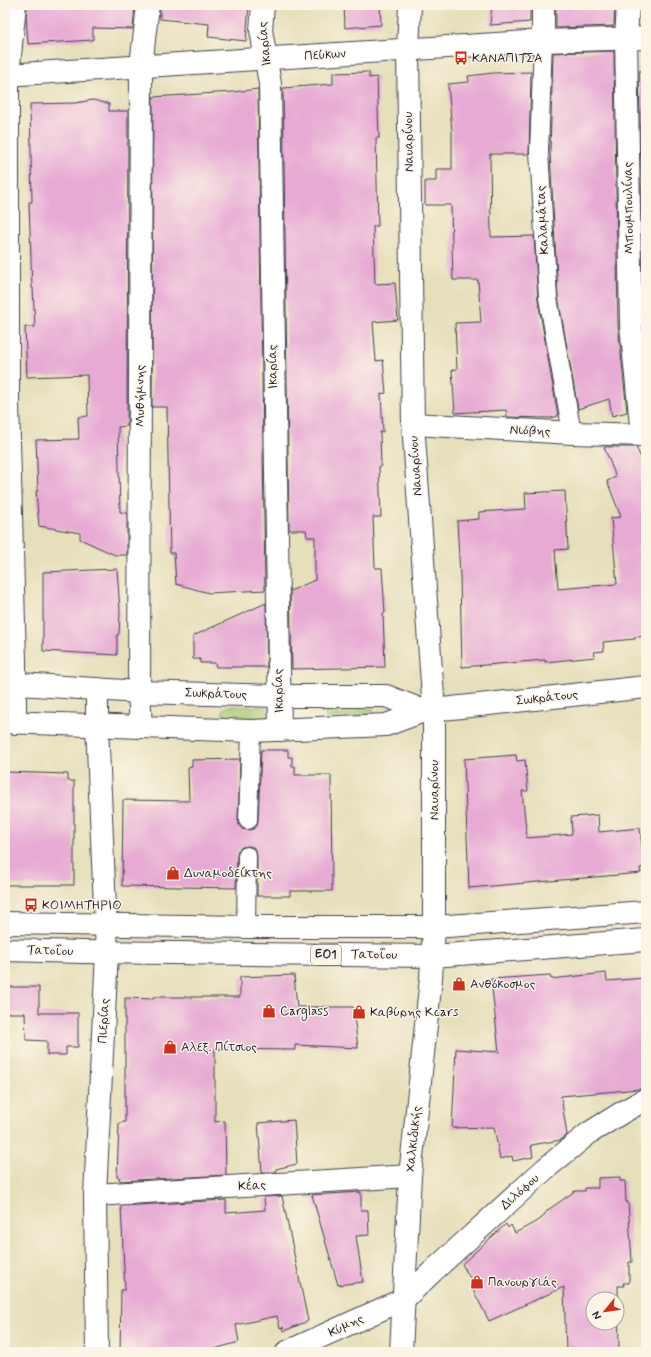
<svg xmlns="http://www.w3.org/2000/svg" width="651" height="1357" font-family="Mynerve,sans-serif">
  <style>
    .green { fill: #a5c972; stroke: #647656 }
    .building { fill: #e7aad4; fill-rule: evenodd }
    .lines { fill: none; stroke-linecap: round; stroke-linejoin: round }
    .pedestrian-casing { stroke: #3f3e4e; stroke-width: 20 }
    .minor-casing { stroke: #3f3e4e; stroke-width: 24 }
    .primary-casing { stroke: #3f3e4e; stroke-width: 24 }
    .pedestrian { stroke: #fff; stroke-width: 18 }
    .minor { stroke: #fff; stroke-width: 22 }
    .primary { stroke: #fff; stroke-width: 22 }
    .labels { text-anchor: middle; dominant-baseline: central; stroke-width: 3; stroke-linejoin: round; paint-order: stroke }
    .shield { fill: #fcf5e5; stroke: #63616e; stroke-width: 1 }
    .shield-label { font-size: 12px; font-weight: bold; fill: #22223b }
    .street-label { font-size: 13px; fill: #22223b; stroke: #fcf5e5 }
    .poi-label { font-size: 13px; fill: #22223b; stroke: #fcf5e5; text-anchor: start }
  </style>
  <rect width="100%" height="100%" fill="#fcf5e5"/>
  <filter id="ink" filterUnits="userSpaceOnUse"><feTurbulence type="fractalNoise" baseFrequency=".025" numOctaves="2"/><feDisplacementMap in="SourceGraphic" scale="8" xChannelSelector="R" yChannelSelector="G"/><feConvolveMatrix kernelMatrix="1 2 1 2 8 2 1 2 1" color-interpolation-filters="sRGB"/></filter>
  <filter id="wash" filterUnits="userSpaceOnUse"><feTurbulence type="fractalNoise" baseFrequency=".012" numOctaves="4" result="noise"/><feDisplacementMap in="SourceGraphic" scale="16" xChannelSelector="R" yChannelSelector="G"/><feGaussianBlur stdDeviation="0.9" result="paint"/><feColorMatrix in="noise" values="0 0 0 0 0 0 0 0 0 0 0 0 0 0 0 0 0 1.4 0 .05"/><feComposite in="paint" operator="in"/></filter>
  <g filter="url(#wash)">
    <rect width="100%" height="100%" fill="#e6dfbb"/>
    <!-- green -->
    <g class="green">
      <path d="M228 706 267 707 269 708 271 716 267 719 225 717 223 714 222 710Z"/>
      <path d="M368 708 373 710 374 715 326 718 325 715 326 710 329 709Z"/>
    </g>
    <g id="blocks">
      <!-- building -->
      <g class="building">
        <path d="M27 5H135L133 29 93 28V40L28 44 26 16Z"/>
        <path d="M160 5H249L246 41 208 37 209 24 160 19Z"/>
        <path d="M344 5H380L381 25 345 28Z"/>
        <path d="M492 5H530V22L490 25Z"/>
        <path d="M556 5H615L614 26 556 28Z"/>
        <path d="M614 51 618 325 627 412 612 416 609 399 578 409 558 297 550 152 553 53Z"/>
        <path d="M639 71H646V271H643Z"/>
        <path d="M369 72V78L377 77 379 138H376L378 226H373L375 284 395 283 398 320 373 322 376 361 383 360 386 393 381 394 383 432H380L381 466H379L381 517H373L375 568H382L385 613H383L385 667 292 669 290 591 315 580V537H307L306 530H289L283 88 333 84V73Z"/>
        <path d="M531 72 529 154H490L491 237 534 236 538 300 558 416 551 418 507 417 506 410 455 413 452 370 457 369 455 323 481 322 478 280H453L451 205H425V181H436V169H452V132L448 84 469 82 468 76 493 73Z"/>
        <path d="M258 89 265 590 209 593 176 584 174 553H170L167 407H152L153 97 233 92Z"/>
        <path d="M93 100 109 104V111H128L127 426 118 427 120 512 127 513V555H115L80 539V533L39 526 36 491H38L36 440 79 439 78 417 88 416 87 375 27 377 25 327H35L33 288H32L29 202H32L30 104 75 103Z"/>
        <path d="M604 447H636L646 469V636L635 637V639L603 642 604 651 594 652 595 657 545 662V660L462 667 460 576 457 521 479 519V512L526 509 525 493 565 491 568 549 555 550 558 589 617 584 611 518 621 517 607 481 616 477Z"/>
        <path d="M117 569 120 611 119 634 117 635V655L43 651V572Z"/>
        <path d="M266 603 267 667H216L215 663H200V659H193V636Z"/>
        <path d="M261 750H288V757H292V766H295V775H331L332 891H290V896H257V856L256 851 253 847 248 846 242 847 238 850 237 855 236 888 122 886 123 800 189 801 188 767 192 766V760L240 759 238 820 239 825 242 829 247 830 253 829 257 826 258 820Z"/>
        <path d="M516 755 517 761 525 760 528 791H522L527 838 572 834 571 817 598 815 599 832 640 828 644 867 640 868 641 873 469 888 464 759Z"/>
        <path d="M5 772 68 774V781H74V885H5Z"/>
        <path d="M606 973 607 981 646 978V1087L639 1089 561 1096 567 1135 561 1140 531 1145 533 1157 513 1161 512 1156 500 1159 494 1127 452 1128 456 1049 499 1052 491 979 550 975 551 979Z"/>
        <path d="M294 975 297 1007H353L358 1048 295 1045V1050L215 1049V1122L225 1121 226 1175 120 1181 119 1177H117L119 1123 125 1122V998L153 999V997H240V977Z"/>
        <path d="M5 987H39V1013H78V1047H66V1055H47V1041L26 1040 25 1013H5Z"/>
        <path d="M294 1120 297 1164 276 1169V1172H262L258 1123Z"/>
        <path d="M620 1177V1181H625L626 1202H628L632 1262H629V1283H623L624 1286H618L619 1352H566L564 1287 489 1321 470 1284 473 1283 462 1264 506 1224 508 1228 511 1225 515 1233 541 1219 548 1210 575 1191H585V1188H598V1178ZM593 1299H617V1323H593Z"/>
        <path d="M361 1192V1210H368L369 1235 356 1236 363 1282 338 1285 312 1195Z"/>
        <path d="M282 1196 308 1321 284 1331 283 1327 280 1328 277 1316 236 1325 239 1342 221 1347 210 1351 120 1352 121 1290H125L121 1206 226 1200V1213L265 1210 264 1197Z"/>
      </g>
    </g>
  </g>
  <g filter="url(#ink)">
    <use href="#blocks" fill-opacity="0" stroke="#3f3e4e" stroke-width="1"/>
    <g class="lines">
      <!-- pedestrian casing -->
      <g class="pedestrian-casing">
        <g id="pedestrian">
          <path d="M543 41 539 152 548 298 572 433"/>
          <path d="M248 820 251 731"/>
          <path d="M246 927 247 856"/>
        </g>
      </g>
      <!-- minor casing -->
      <g class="minor-casing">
        <g id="minor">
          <path d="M15 5 8 75V403L15 661V723"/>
          <path d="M263 5 261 30 270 84 280 730"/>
          <path d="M628 5 626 38 631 325 642 435"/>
          <path d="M543 41V5"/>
          <path d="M5 75 543 41 646 38"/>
          <path d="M413 424 572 433 646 435"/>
          <path d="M5 683 139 692 279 696H386L424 711"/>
          <path d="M5 722 251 731 386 725 424 711 646 687"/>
          <path d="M141 727 139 692 141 66 148 5"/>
          <path d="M95 1195 410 1176"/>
          <path d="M97 1352 95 1195 107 953 97 725V689"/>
          <path d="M287 1352 404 1299 433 1271 545 1169 589 1133 623 1112 646 1099"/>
          <path d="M401 1352 410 1176 431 978 434 927V710L413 424 408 50 410 5"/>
        </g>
      </g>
      <!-- primary casing -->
      <g class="primary-casing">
        <g id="primary">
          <path d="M5 923 246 927H434L646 912"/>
          <path d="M5 950 82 952 433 956 646 940"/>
        </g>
      </g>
      <!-- pedestrian -->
      <use href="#pedestrian" class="pedestrian"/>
      <!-- minor -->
      <use href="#minor" class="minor"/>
      <!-- primary -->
      <use href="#primary" class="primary"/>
    </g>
  </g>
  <!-- icons -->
  <defs>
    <g id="bus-bare" transform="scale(1.08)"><path d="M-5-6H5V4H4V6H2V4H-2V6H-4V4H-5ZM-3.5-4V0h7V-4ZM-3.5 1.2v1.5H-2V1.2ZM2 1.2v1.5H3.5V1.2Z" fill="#c8321e" stroke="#fcf5e5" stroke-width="2.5" paint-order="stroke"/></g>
    <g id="shop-bare" transform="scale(1.08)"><path d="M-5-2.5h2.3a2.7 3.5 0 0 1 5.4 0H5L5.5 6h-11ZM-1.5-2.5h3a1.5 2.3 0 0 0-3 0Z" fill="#c8321e" stroke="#fcf5e5" stroke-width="2.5" paint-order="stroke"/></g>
  </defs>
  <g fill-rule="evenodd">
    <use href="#bus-bare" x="461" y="58"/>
    <use href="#shop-bare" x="173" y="873"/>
    <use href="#bus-bare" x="31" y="905"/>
    <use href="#shop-bare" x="459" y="984"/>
    <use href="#shop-bare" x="269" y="1011"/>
    <use href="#shop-bare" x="359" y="1012"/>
    <use href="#shop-bare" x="170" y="1047"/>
    <use href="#shop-bare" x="477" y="1282"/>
  </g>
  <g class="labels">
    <!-- shield labels -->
    <rect class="shield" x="311" y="945" width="30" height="20" rx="3"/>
    <g class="shield-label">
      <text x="326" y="955">ΕΟ1</text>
    </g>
    <!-- street labels -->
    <g class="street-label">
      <text transform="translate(265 44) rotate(-96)">Ικαρίας</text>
      <text transform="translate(325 55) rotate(-4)">Πεύκων</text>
      <text transform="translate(409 142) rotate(-91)">Ναυαρίνου</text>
      <text transform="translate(629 208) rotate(-91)">Μπουμπουλίνας</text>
      <text transform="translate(543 220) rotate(-93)">Καλαμάτας</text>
      <text transform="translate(273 367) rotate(-91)">Ικαρίας</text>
      <text transform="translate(140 396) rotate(-90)">Μυθήμνης</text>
      <text transform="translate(530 431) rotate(3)">Νιόβης</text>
      <text transform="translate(416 466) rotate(-94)">Ναυαρίνου</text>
      <text transform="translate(279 691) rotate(-92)">Ικαρίας</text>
      <text transform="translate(216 694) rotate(2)">Σωκράτους</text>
      <text transform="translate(547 698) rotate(-6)">Σωκράτους</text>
      <text transform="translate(434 790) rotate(-90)">Ναυαρίνου</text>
      <text transform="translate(50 951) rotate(2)">Τατοΐου</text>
      <text transform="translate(374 955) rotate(1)">Τατοΐου</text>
      <text transform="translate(104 1021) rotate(-87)">Πιερίας</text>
      <text transform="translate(414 1139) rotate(-84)">Χαλκιδικής</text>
      <text transform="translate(252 1186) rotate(-3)">Κέας</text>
      <text transform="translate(520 1192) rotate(-42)">Διλόφου</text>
      <text transform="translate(346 1326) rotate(-25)">Κύμης</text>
    </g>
    <!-- poi labels -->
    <g class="poi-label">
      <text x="472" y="58">ΚΑΝΑΠΙΤΣΑ</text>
      <text x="184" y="873">Δυναμοδείκτης</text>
      <text x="42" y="905">ΚΟΙΜΗΤΗΡΙΟ</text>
      <text x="470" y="984">Ανθόκοσμος</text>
      <text x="280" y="1011">Carglass</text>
      <text x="370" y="1012">Καβύρης Kcars</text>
      <text x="181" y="1047">Αλεξ. Πίτσιος</text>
      <text x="488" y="1282">Πανουργιάς</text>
    </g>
  </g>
  <!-- margin -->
  <rect width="651" height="1357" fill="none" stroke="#fcf5e5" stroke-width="20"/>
  <!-- north arrow -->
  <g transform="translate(605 1311) rotate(241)"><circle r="19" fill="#fcf5e5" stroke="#a5a1a1"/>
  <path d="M0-3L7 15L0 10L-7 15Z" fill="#c8321e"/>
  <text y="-6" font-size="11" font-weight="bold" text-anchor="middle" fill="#22223b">N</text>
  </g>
</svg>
